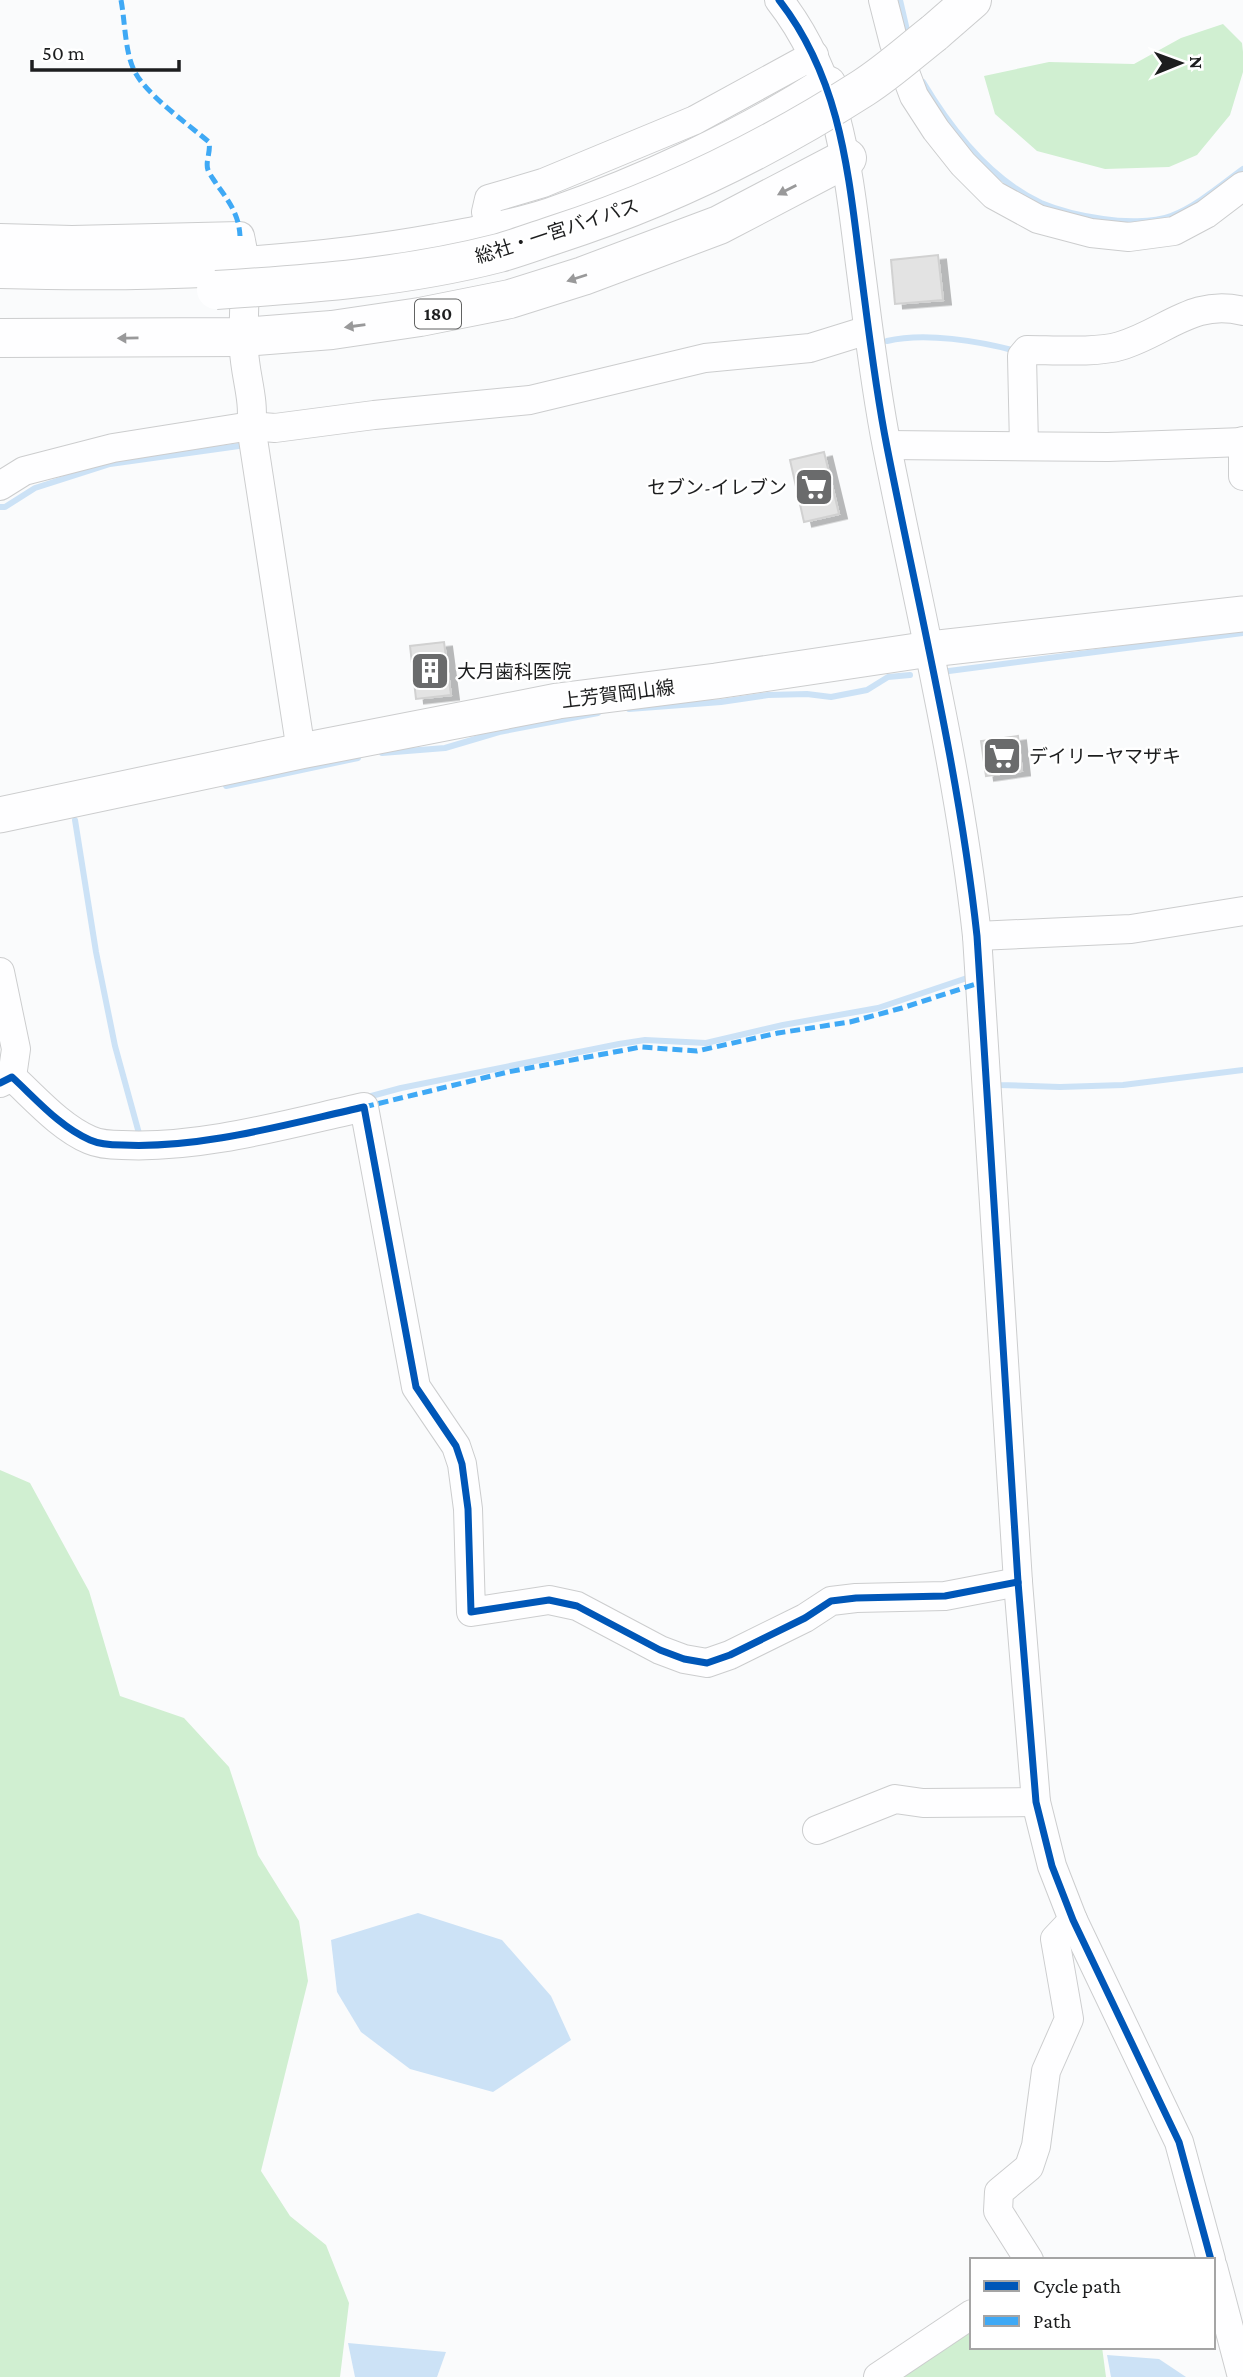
<svg xmlns="http://www.w3.org/2000/svg" width="1243" height="2377" font-family="'Crimson Pro','Noto Sans JP',serif">
  <style>
    .green { fill: #d0efd1 }
    .water { fill: #cce2f6 }
    .lines { fill: none; stroke-linecap: round; stroke-linejoin: round }
    .stream { stroke: #cce2f6; stroke-width: 6 }
    .building { fill: #e3e3e3; stroke: #d1d1d1; stroke-width: 2; filter: url(#shadow) }
    .minor-casing { stroke: #cccdce; stroke-width: 30 }
    .major-casing { stroke: #cccdce; stroke-width: 37 }
    .highway-casing { stroke: #cccdce; stroke-width: 40 }
    .minor { stroke: #fefeff; stroke-width: 28 }
    .major { stroke: #fefeff; stroke-width: 35 }
    .highway { stroke: #fefeff; stroke-width: 38 }
    .highway-bridge-casing { stroke: #cccdce; stroke-width: 40; stroke-linecap: butt }
    .highway-bridge { stroke: #fefeff; stroke-width: 38 }
    .quiet { stroke: #3fa9f5; stroke-width: 5; stroke-dasharray: 10 5; stroke-linecap: butt }
    .cycleway-casing { stroke: #fff; stroke-width: 11 }
    .cycleway { stroke: #0057b8; stroke-width: 7 }
    .oneway { fill: #99999a }
    .labels { text-anchor: middle; dominant-baseline: central; stroke-width: 5; stroke-linejoin: round; paint-order: stroke }
    .shield { fill: #fff; stroke: #616262; stroke-width: 2 }
    .shield-label { font-size: 18px; font-weight: bold; fill: #1d1e1f }
    .street-label { font-size: 19px; fill: #1d1e1f; stroke: #fff }
    .poi-label { font-size: 19px; fill: #1d1e1f; stroke: #fff; text-anchor: start }
  </style>
  <defs>
    <filter id="shadow"><feDropShadow dx="8" dy="4.5" stdDeviation="0" flood-color="#0004"/></filter>
  </defs>
  <rect width="100%" height="100%" fill="#fafbfc"/>
  <!-- green -->
  <g class="green">
    <path d="M1223 24 1242 43 1243 52V72L1230 115 1197 155 1169 167 1105 169 1037 151 995 114 984 76 1049 62 1134 64 1181 38Z"/>
    <path d="M0 1470 30 1483 89 1591 120 1696 184 1718 229 1767 258 1855 299 1921 308 1981 261 2171 290 2216 326 2245 349 2303 340 2377H0Z"/>
    <path d="M972 2331V2347H1102L1106 2377H900Z"/>
  </g>
  <!-- water -->
  <g class="water">
    <path d="M418 1913 502 1940 551 1996 571 2040 493 2092 410 2069 361 2032 337 1992 331 1940Z"/>
    <path d="M348 2343 446 2352 437 2377H355Z"/>
    <path d="M1107 2355 1159 2359 1186 2377H1111Z"/>
  </g>
  <g class="lines">
    <!-- stream -->
    <g class="stream">
      <path d="M900 0 909 39"/>
      <path d="M923 82C951 129 990 179 1041 203 1060 211 1082 216 1103 219 1122 222 1153 223 1171 216 1197 206 1221 185 1243 169"/>
      <path d="M887 341C925 332 979 341 1016 351"/>
      <path d="M0 507H5L35 488 110 464 246 445"/>
      <path d="M949 671 1243 633"/>
      <path d="M629 709 721 702 768 695 807 694 831 697 867 690 888 677 910 675"/>
      <path d="M382 753 445 748 499 732 598 713"/>
      <path d="M226 786 358 758"/>
      <path d="M75 820 96 952 115 1046 140 1137"/>
      <path d="M998 1082 999 1085 1060 1087 1123 1085 1243 1070"/>
      <path d="M364 1098 401 1088 619 1044 645 1040 706 1043 783 1025 878 1008 970 977"/>
    </g>
  </g>
  <!-- building -->
  <g class="building">
    <path d="M938 255 943 300 895 304 891 260Z"/>
    <path d="M824 452 839 514 804 522 790 460Z"/>
    <path d="M444 642 451 695 416 699 410 646Z"/>
    <path d="M1018 736 1022 771 986 776 981 741Z"/>
  </g>
  <g class="lines">
    <!-- minor casing -->
    <g class="minor-casing">
      <g id="minor">
        <path d="M779 0C840 78 848 170 860 264 868 325 875 387 887 447 919 609 959 771 977 936L1018 1582 1036 1802 1052 1866 1073 1920 1179 2142 1211 2260"/>
        <path d="M883 0 894 43 914 96 936 130 963 164 994 195 1038 219 1091 233 1129 237 1174 231 1206 214 1243 186"/>
        <path d="M492 233 486 212 489 199 543 183 695 120 814 55"/>
        <path d="M0 238 72 240 240 236C249 273 242 312 244 350 245 376 255 400 251 426L301 751"/>
        <path d="M1243 441V476"/>
        <path d="M887 445 1108 447 1243 442"/>
        <path d="M1024 446 1022 356 1027 350C1053 350 1097 353 1120 346 1165 333 1193 298 1243 311"/>
        <path d="M0 486 24 471 113 448 251 426 275 428 374 415 530 400 705 358 810 348 868 330"/>
        <path d="M977 936 1131 929 1243 911"/>
        <path d="M0 972 16 1049 12 1077"/>
        <path d="M0 1083 12 1077C36 1099 60 1127 90 1140 99 1144 112 1145 122 1145 201 1149 287 1124 364 1107L416 1387 456 1446 462 1464 468 1509 471 1612 549 1600 577 1606 660 1650 684 1659 707 1663 730 1655 805 1618 831 1601 856 1598 945 1596 1018 1582"/>
        <path d="M817 1830 895 1799 923 1803 1036 1802"/>
        <path d="M1029 2260 998 2211 999 2192 1029 2167 1036 2146 1046 2071 1069 2019 1055 1939 1073 1920"/>
        <path d="M1213 2267 1242 2377"/>
        <path d="M878 2377 972 2314"/>
      </g>
    </g>
    <!-- major casing -->
    <g class="major-casing">
      <path id="major" d="M0 815 301 751 558 701 716 681 930 649 1243 614"/>
    </g>
    <!-- highway casing -->
    <g class="highway-casing">
      <g id="highway">
        <path d="M934 33 972 0"/>
        <path d="M0 269C146 273 294 269 437 243 475 236 514 229 551 217 643 185 745 138 827 85"/>
        <path d="M0 338 243 337 332 330 420 317 510 299 583 276 719 225 847 158"/>
      </g>
    </g>
    <!-- minor -->
    <use href="#minor" class="minor"/>
    <!-- major -->
    <use href="#major" class="major"/>
    <!-- highway -->
    <use href="#highway" class="highway"/>
    <!-- highway-bridge casing -->
    <g class="highway-bridge-casing">
      <path id="highway-bridge" d="M216 290C311 284 406 277 499 253 517 248 536 241 554 235 663 200 766 150 863 88 888 72 911 51 934 33"/>
    </g>
    <!-- highway-bridge -->
    <use href="#highway-bridge" class="highway-bridge"/>
    <!-- quiet -->
    <g class="quiet">
      <path d="M121 0C125 21 125 52 134 70 144 93 189 125 209 142 211 152 205 162 208 170 210 175 214 180 217 185 229 201 239 215 240 236"/>
      <path d="M364 1107 508 1072 641 1047 697 1051 778 1033 850 1022 902 1008 979 983"/>
    </g>
    <!-- cycleway casing -->
    <g class="cycleway-casing">
      <g id="cycleway">
        <path d="M779 0C840 78 848 170 860 264 868 325 875 387 887 447 919 609 959 771 977 936L1018 1582 1036 1802 1052 1866 1073 1920 1179 2142 1211 2260"/>
        <path d="M0 1083 12 1077C36 1099 60 1127 90 1140 99 1144 112 1145 122 1145 201 1149 287 1124 364 1107L416 1387 456 1446 462 1464 468 1509 471 1612 549 1600 577 1606 660 1650 684 1659 707 1663 730 1655 805 1618 831 1601 856 1598 945 1596 1018 1582"/>
      </g>
    </g>
    <!-- cycleway -->
    <use href="#cycleway" class="cycleway"/>
  </g>
  <!-- one-way arrows -->
  <defs><path id="oneway-solid" d="M-6-.8H1V-3.2L6.5 0L1 3.2V.8H-6Z" transform="scale(1.75)"/></defs>
  <g class="oneway">
    <use href="#oneway-solid" transform="translate(787 190) rotate(153)"/>
    <use href="#oneway-solid" transform="translate(577 278) rotate(162)"/>
    <use href="#oneway-solid" transform="translate(355 326) rotate(172)"/>
    <use href="#oneway-solid" transform="translate(128 338) rotate(179)"/>
  </g>
  <!-- icons -->
  <defs>
    <g id="supermarket-square" transform="scale(2.0125)"><rect x="-9" y="-9" width="18" height="18" rx="4" fill="#6a6b6c" stroke="#fff"/><path d="M-6-5.5h2.5l.6 2H6L4.5 2H-2.5L-4.4-4H-6ZM-1.5 3.2a1.3 1.3 0 1 0 .1 0ZM3 3.2a1.3 1.3 0 1 0 .1 0Z" fill="#fff"/></g>
    <g id="building-square" transform="scale(2.0125)"><rect x="-9" y="-9" width="18" height="18" rx="4" fill="#6a6b6c" stroke="#fff"/><path d="M-4-6H4V6H1V3H-1V6H-4ZM-2.5-4.3h1.7v1.8h-1.7ZM.8-4.3h1.7v1.8H.8ZM-2.5-1h1.7V.8h-1.7ZM.8-1h1.7V.8H.8Z" fill="#fff"/></g>
  </defs>
  <g fill-rule="evenodd">
    <use href="#supermarket-square" x="814" y="487"/>
    <use href="#building-square" x="430" y="671"/>
    <use href="#supermarket-square" x="1002" y="756"/>
  </g>
  <g class="labels">
    <!-- shield labels -->
    <rect class="shield" x="415" y="299.5" width="46" height="29" rx="5"/>
    <g class="shield-label">
      <text x="438" y="314">180</text>
    </g>
    <!-- street labels -->
    <g class="street-label">
      <text transform="translate(557 231) rotate(-18)">総社・一宮バイパス</text>
      <text transform="translate(618 694) rotate(-7)">上芳賀岡山線</text>
    </g>
    <!-- poi labels -->
    <g class="poi-label">
      <text x="787" y="487" text-anchor="end">セブン-イレブン</text>
      <text x="457" y="671">大月歯科医院</text>
      <text x="1029" y="756">デイリーヤマザキ</text>
    </g>
  </g>
  <!-- legend -->
  <rect x="970" y="2258" width="245" height="91" fill="#ffffff" stroke="#a5a5a5" stroke-width="2"/>
  <rect x="984" y="2281" width="35" height="10" fill="#0057b8" stroke="#a5a5a5" stroke-width="2"/>
  <text x="1033" y="2293" font-size="21" fill="#1d1e1f">Cycle path</text>
  <rect x="984" y="2316" width="35" height="10" fill="#3fa9f5" stroke="#a5a5a5" stroke-width="2"/>
  <text x="1033" y="2328" font-size="21" fill="#1d1e1f">Path</text>
  <!-- north arrow -->
  <g transform="translate(1180 63) rotate(89)" stroke="#ffffff" stroke-width="5" paint-order="stroke">
  <path d="M0-5L12 26L0 18L-12 26Z" fill="#1d1e1f"/>
  <text y="-10" font-size="19" font-weight="bold" text-anchor="middle" fill="#1d1e1f">N</text>
  </g>
  <!-- scale -->
  <path d="M32 60v10h147v-10" fill="none" stroke="#1d1e1f" stroke-width="3.5"/>
  <text x="42" y="60" font-size="21" fill="#1d1e1f" stroke="#ffffff" stroke-width="5" paint-order="stroke">50 m</text>
</svg>
